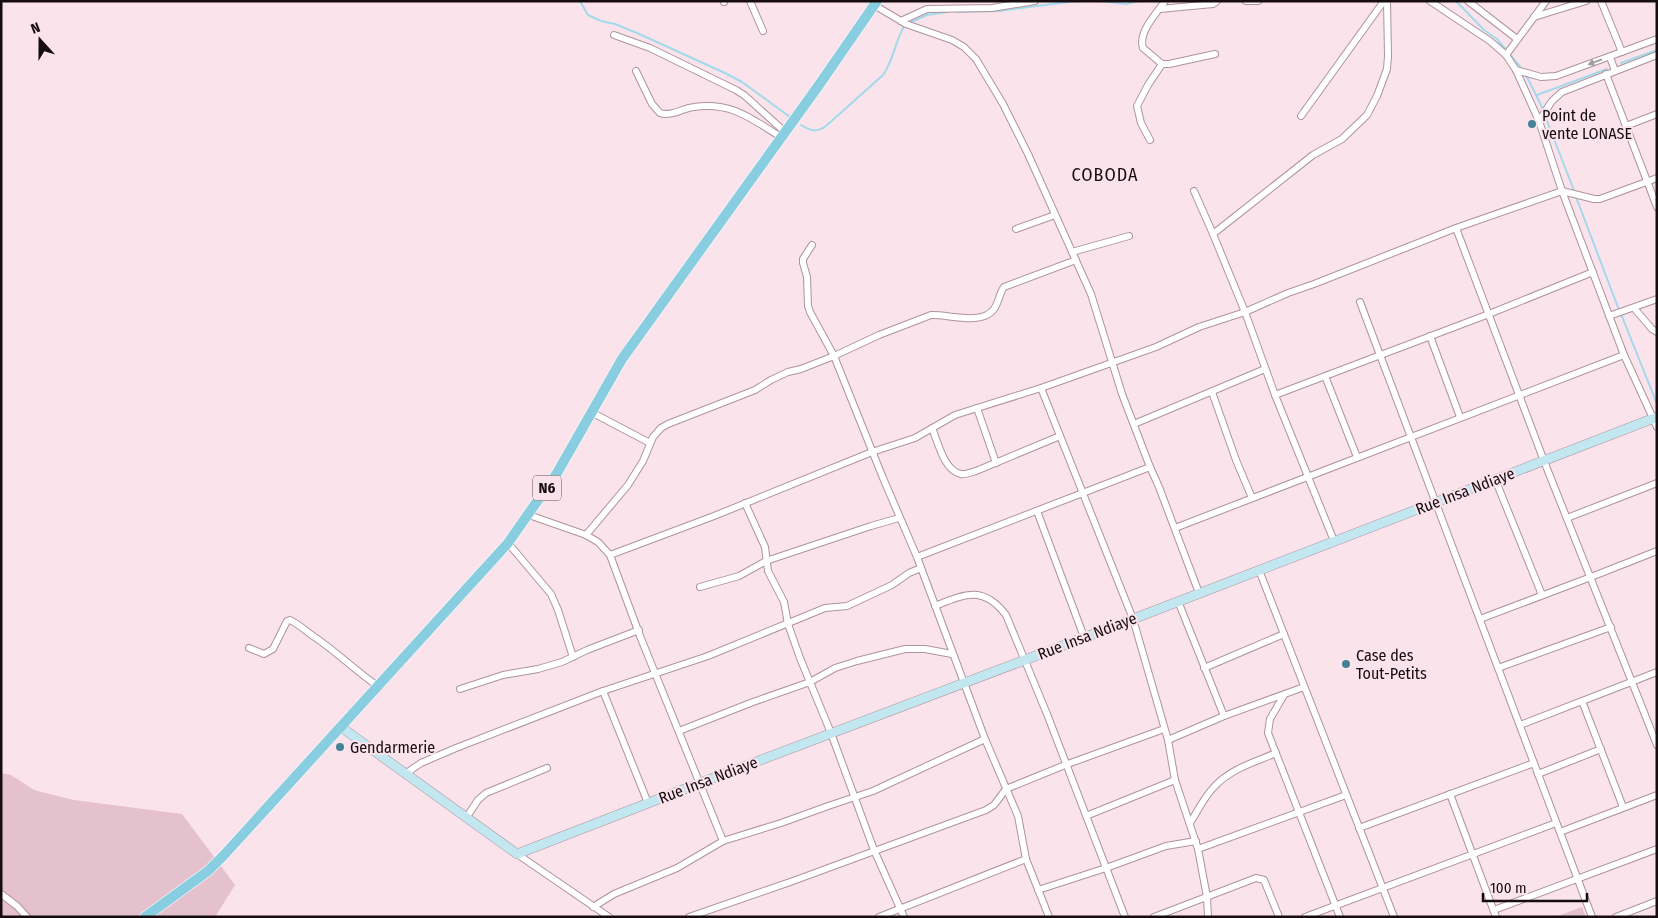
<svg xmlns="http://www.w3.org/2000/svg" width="1658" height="918" font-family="'Fira Sans Condensed',sans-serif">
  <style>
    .green { fill: #e4c1cd }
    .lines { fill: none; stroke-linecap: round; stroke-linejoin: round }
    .stream { stroke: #a2daec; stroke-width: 2 }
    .minor-casing { stroke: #ae939c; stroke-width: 8 }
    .secondary-casing { stroke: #ae939c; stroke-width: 10 }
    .primary-casing { stroke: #fff; stroke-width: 11 }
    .minor { stroke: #fff; stroke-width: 6 }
    .secondary { stroke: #c3e7f0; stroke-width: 9 }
    .primary { stroke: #88cee0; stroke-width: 10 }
    .oneway { fill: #a29ea0 }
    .poi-dot { fill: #438496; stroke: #fbe3ec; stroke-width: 2 }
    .labels { text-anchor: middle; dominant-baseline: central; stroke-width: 4; stroke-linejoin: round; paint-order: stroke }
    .shield { fill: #fbe3ec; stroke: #5b4d53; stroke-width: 1 }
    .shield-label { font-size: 15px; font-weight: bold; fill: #170d11 }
    .poi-label { font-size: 16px; fill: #170d11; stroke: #fbe3ec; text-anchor: start }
    .street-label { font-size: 16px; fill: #170d11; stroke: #fbe3ec }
    .neighbourhood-label { font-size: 18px; letter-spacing: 1px; fill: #170d11; stroke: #fbe3ec }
  </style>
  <rect width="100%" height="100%" fill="#fbe3ec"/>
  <!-- green -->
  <g class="green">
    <path d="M1 773 11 775 34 790 74 800 182 814 235 885 215 917H1Z"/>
    <path d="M1582 907 1586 917H1555Z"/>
  </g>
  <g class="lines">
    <!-- stream -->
    <g class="stream">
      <path d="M580 1 588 15 601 21 615 24 637 33 725 73 742 82 790 117"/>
      <path d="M1101 1 1126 4 1138 1"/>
      <path d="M1456 1 1484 30 1497 39 1522 69"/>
      <path d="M957 12 999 11 1076 1"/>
      <path d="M909 23 927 15 948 12"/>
      <path d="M1621 63 1657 50"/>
      <path d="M1526 75 1544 111"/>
      <path d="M1537 95 1607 69"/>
      <path d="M1545 116 1575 193"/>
      <path d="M801 125C811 131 816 133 826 126L883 75C894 60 895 40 905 25"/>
      <path d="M1576 197 1619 310"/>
      <path d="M1621 314 1657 404"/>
    </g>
    <!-- minor casing -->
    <g class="minor-casing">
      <g id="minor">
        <path d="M750 1 763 31"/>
        <path d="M1165 1C1156 14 1138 32 1143 48L1162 64H1169L1215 54"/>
        <path d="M1246 1H1258"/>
        <path d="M1430 1 1490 41 1506 55 1516 70 1539 121 1562 191 1624 355 1657 427"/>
        <path d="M1468 1 1517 39"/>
        <path d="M1601 1 1622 52"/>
        <path d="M724 2V1"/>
        <path d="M874 5 906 24 952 40 964 47 976 59 1003 104 1028 154 1091 294 1122 394 1150 467 1159 487 1199 593"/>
        <path d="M1160 9 1213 4 1217 1"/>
        <path d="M1534 17 1586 1"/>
        <path d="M901 21 927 9 992 8 1035 1"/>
        <path d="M614 35 650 48 736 90 744 95 785 132"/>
        <path d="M1506 55 1546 1"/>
        <path d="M1610 57 1615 71"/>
        <path d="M1516 70 1541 77 1556 76 1657 39"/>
        <path d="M636 71 652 104 660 113C671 117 683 108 694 107 732 102 750 118 781 137"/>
        <path d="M1606 74 1657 207"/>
        <path d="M1301 116 1384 1"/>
        <path d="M1539 121 1552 101 1562 92 1657 55"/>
        <path d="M1626 126 1657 114"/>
        <path d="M1150 140 1141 123 1137 106 1148 85 1162 64"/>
        <path d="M1194 191 1213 234"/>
        <path d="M1456 228 1544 461 1657 745"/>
        <path d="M1016 229 1055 215"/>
        <path d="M812 245 803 259V263L807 277 808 306 810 312 834 356 883 478 917 557 985 739 1018 816 1026 859 1049 917"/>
        <path d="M1072 252 1129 236"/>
        <path d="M1360 302 1592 917"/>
        <path d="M1634 308 1652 329 1657 332"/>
        <path d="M1609 316 1657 299"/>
        <path d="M1430 336 1460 417"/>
        <path d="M1325 376 1357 457"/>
        <path d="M1041 388 1133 619 1168 740 1175 780 1198 849 1207 897 1208 917"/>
        <path d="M1212 392 1236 460 1252 498"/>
        <path d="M1275 395 1489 314 1593 272"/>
        <path d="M977 408 996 463"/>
        <path d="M591 412 650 443"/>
        <path d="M1134 424 1265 369"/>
        <path d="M932 428C938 442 944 471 961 474 965 475 972 472 976 471L1060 436"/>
        <path d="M1495 479 1542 595"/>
        <path d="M745 503 765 547 768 571 784 602 788 624 800 658 831 733 874 850 904 917"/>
        <path d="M1037 511 1084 637"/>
        <path d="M529 515 586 535 598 542 610 555 640 636 723 841 677 868 614 894 593 907"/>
        <path d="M1567 518 1657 483"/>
        <path d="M1175 528 1624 355"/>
        <path d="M586 535 628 485 643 461 653 437 661 428 668 424 755 390 771 380 788 372 801 369 834 356 879 335 931 315C948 314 982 326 994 309 999 302 999 294 1004 287L1076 260"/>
        <path d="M1334 541 1275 395 1245 312 1213 234 1313 155 1342 139 1367 115 1377 96 1387 69 1388 56 1387 1"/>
        <path d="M508 543 551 594 558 610 573 657"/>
        <path d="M610 555 714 516 872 452 915 438 955 415 1041 388 1156 347 1199 327 1245 312 1288 293 1314 284 1456 228 1562 191 1594 199H1600L1657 178"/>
        <path d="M917 557 1150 467"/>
        <path d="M1259 570 1394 917"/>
        <path d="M700 587 739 576 766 561 871 526 899 518"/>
        <path d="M1178 601 1224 716"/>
        <path d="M935 606C965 594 983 585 1006 615L1047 714 1125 917"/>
        <path d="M1480 619 1591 577 1657 551"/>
        <path d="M249 648 264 654 273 649 287 621 290 620C300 625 307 632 316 638 338 653 357 672 379 687"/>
        <path d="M1204 668 1284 634"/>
        <path d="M1498 668 1611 627"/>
        <path d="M460 689 503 675 538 669 562 662 587 650 639 630"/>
        <path d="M603 691 648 803"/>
        <path d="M1284 695 1270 719 1268 733 1340 917"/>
        <path d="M1582 701 1623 807"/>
        <path d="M1520 725 1657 672"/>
        <path d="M679 731 753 702 810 682 835 668 857 661 905 649H925L952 654"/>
        <path d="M1168 740 1224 716 1304 687"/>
        <path d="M405 774 421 763 456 748 603 691 708 656 825 608 847 606 892 585 909 573 921 568"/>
        <path d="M1538 774 1601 749"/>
        <path d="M1450 794 1496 917"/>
        <path d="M1086 816 1175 780"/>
        <path d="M466 818 478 800 486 793 547 768"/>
        <path d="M1190 823C1198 811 1204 797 1214 787 1230 769 1255 762 1276 753"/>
        <path d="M1359 828 1534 763"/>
        <path d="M1560 832 1657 795"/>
        <path d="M723 841 781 823 831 805 873 791 985 739"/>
        <path d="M1198 849 1346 795"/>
        <path d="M517 854 609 917"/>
        <path d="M1038 890 1106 868 1166 846 1196 841"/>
        <path d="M1 894 17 906 27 917"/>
        <path d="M1494 910 1657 849"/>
        <path d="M689 917 793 881 986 810 994 805 1006 789 1065 765 1164 729"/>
        <path d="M879 917 1026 859"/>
        <path d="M1154 917 1256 878 1264 880 1279 917"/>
        <path d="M1305 917 1556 823"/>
        <path d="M1616 917 1657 901"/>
      </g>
    </g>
    <!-- secondary casing -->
    <g class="secondary-casing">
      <path id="secondary" d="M341 727 517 854 700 783 1133 619 1657 417"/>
    </g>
    <!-- primary casing -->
    <g class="primary-casing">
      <path id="primary" d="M145 917 208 871 224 855 508 543 557 473 622 359 819 85 877 1"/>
    </g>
    <!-- minor -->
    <use href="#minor" class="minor"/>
    <!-- secondary -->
    <use href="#secondary" class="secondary"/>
    <!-- primary -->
    <use href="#primary" class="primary"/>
  </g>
  <!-- one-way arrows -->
  <defs><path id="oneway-solid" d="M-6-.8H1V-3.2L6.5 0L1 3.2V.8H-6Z" transform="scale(1.25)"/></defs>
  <use class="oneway" href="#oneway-solid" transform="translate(1595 62) rotate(160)"/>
  <!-- markers -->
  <g class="poi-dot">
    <circle cx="1532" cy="124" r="5"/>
    <circle cx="1346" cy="664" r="5"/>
    <circle cx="340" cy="747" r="5"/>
  </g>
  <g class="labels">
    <!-- shield labels -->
    <rect class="shield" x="533" y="475.5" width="28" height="25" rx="4"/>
    <g class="shield-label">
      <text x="547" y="488">N6</text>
    </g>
    <!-- poi labels -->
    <g class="poi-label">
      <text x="1542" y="115">Point de<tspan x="1542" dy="18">vente LONASE</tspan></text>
      <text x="1356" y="655">Case des<tspan x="1356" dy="18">Tout-Petits</tspan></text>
      <text x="350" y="747">Gendarmerie</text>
    </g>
    <!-- street labels -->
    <g class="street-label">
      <text transform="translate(1465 491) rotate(-21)">Rue Insa Ndiaye</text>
      <text transform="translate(1087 636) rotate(-21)">Rue Insa Ndiaye</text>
      <text transform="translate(708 780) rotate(-21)">Rue Insa Ndiaye</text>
    </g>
    <!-- neighbourhood labels -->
    <g class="neighbourhood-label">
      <text x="1105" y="175">COBODA</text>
    </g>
  </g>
  <!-- border -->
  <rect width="1658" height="918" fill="none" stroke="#170d11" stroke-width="5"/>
  <!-- north arrow -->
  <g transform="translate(40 40) rotate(339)" stroke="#fbe3ec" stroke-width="4" paint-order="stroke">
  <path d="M0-4L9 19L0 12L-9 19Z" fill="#170d11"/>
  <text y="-8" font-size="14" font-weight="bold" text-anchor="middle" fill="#170d11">N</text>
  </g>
  <!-- scale -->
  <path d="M1483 893v8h104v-8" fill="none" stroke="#170d11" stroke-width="2.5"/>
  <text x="1490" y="893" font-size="15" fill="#170d11" stroke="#fbe3ec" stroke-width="4" paint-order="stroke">100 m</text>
</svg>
